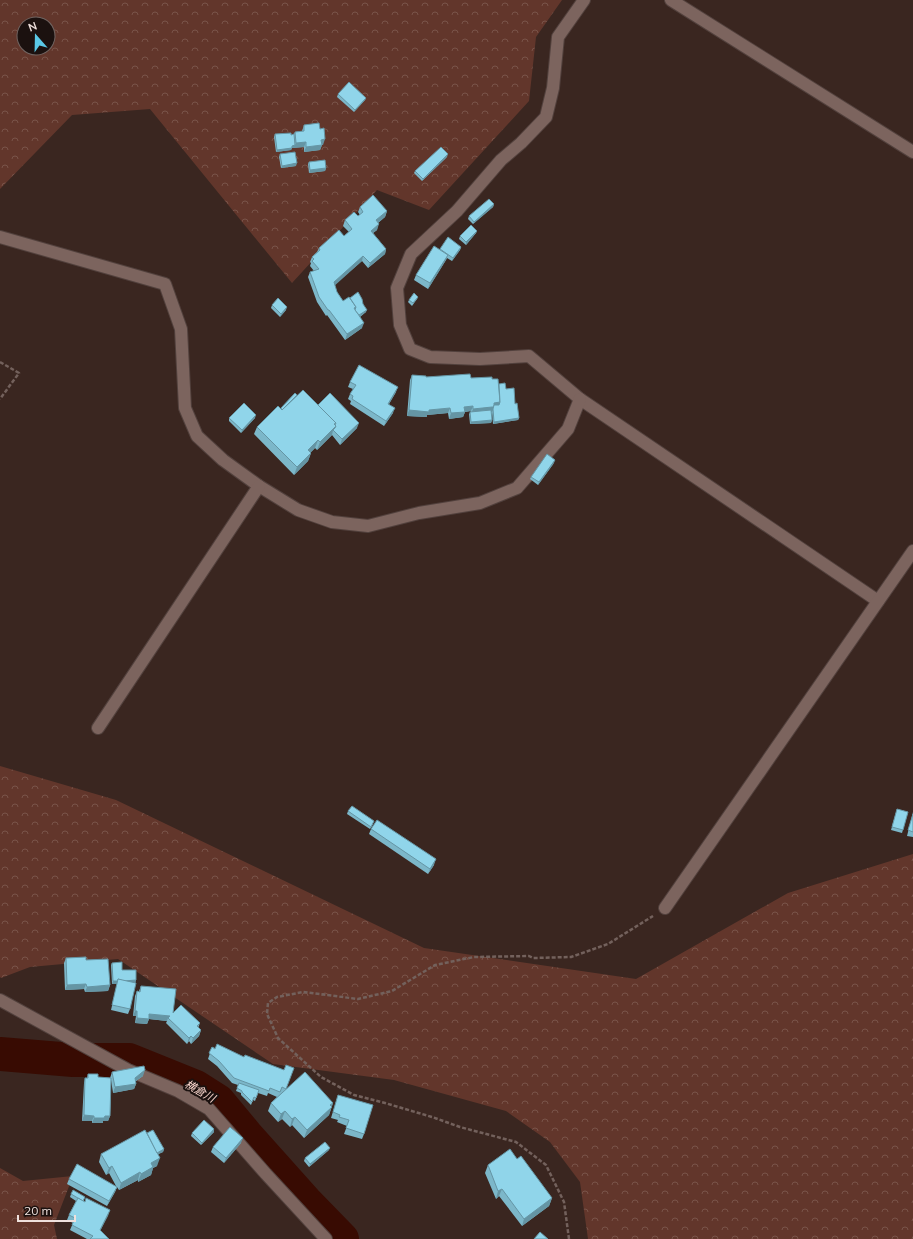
<svg xmlns="http://www.w3.org/2000/svg" width="913" height="1239" font-family="Mulish,'Noto Sans JP',sans-serif">
  <style>
    .forest { fill: url(#forest-crowns); fill-rule: evenodd }
    .lines { fill: none; stroke-linecap: round; stroke-linejoin: round }
    .river { stroke: #380b02; stroke-width: 34 }
    .street-casing { stroke: #52413d; stroke-width: 14 }
    .secondary-casing { stroke: #52413d; stroke-width: 14 }
    .path { stroke: #73615c; stroke-width: 2.5; stroke-dasharray: 4 2; stroke-linecap: butt }
    .street { stroke: #7c645e; stroke-width: 12 }
    .secondary { stroke: #7c645e; stroke-width: 12 }
    .wall { fill: #7cb7c9 }
    .shaded-wall { fill: #6595a4 }
    .building { fill: #90d5ea; stroke: #6595a4 }
    .labels { text-anchor: middle; dominant-baseline: central; stroke-width: 4; stroke-linejoin: round; paint-order: stroke }
    .water-label { font-size: 11px; font-style: italic; fill: #fbd8cf; stroke: #1b110f }
  </style>
  <defs>
    <pattern id="forest-crowns" width="20" height="18" patternUnits="userSpaceOnUse"><rect width="20" height="18" fill="#62362b"/><path d="M2 6a3 3 0 1 1 6 0M12 15a3 3 0 1 1 6 0" fill="none" stroke="#795349"/></pattern>
  </defs>
  <rect width="100%" height="100%" fill="#3a2620"/>
  <!-- forest -->
  <g class="forest">
    <path d="M0 0H562L536 37 529 101 429 210 377 190 292 283 150 109 72 115 0 189ZM24 24H48V48H24Z"/>
    <path d="M0 766 116 800 424 948 636 979 788 893 913 854V1239H588L580 1182 550 1142 506 1111 394 1080 273 1064 118 959 30 967 1 978 0 977Z"/>
    <path d="M0 1168 23 1181 73 1176 54 1225 57 1239H0Z"/>
  </g>
  <g class="lines">
    <!-- river -->
    <path class="river" d="M0 1054 73 1060H129L196 1087 218 1101 247 1136 306 1202 342 1239"/>
    <!-- street casing -->
    <g class="street-casing">
      <g id="street">
        <path d="M584 0 558 37 553 88 546 117 521 143 501 160 457 211 411 254 397 288 400 325 410 349 430 357 480 359 529 356 580 399 878 601"/>
        <path d="M0 237 165 284 181 329 185 408 197 436 223 460 259 486 298 510 332 522 368 526 419 513 480 503 517 488 568 429 580 399"/>
        <path d="M98 728 259 486"/>
        <path d="M665 908 913 551"/>
        <path d="M0 1000 128 1070 178 1091 209 1109 266 1174 326 1239"/>
      </g>
    </g>
    <!-- secondary casing -->
    <g class="secondary-casing">
      <path id="secondary" d="M671 0 913 152"/>
    </g>
    <!-- path -->
    <g class="path">
      <path d="M0 362 19 373 0 399"/>
      <path d="M569 1239 564 1202 546 1165 516 1142 460 1127 432 1117 385 1103 354 1095 321 1077 278 1038 267 1014 268 1003 277 997 303 992 358 999 392 991 435 965 474 957 529 956 533 958 571 957 608 944 653 916"/>
    </g>
    <!-- street -->
    <use href="#street" class="street"/>
    <!-- secondary -->
    <use href="#secondary" class="secondary"/>
  </g>
  <!-- wall -->
  <g class="wall">
    <path d="M338 94 366 98 365 100 354 112 337 97Z"/>
    <path d="M304 125 320 129 323 145H322L320 150 304 152V147L292 148 291 150 276 152 274 137 275 134 291 135 294 134 295 132 302 131Z"/>
    <path d="M280 154 296 166 281 168 279 157Z"/>
    <path d="M447 157 422 181 414 173 415 171Z"/>
    <path d="M309 162 326 168 325 171 309 173 308 164Z"/>
    <path d="M494 204 493 207 473 224 468 219 469 216Z"/>
    <path d="M360 207 387 211 385 217 378 223 377 230 373 233 386 249 385 254 368 268 362 261 334 285 337 292 343 301 350 298 363 304 366 312 360 317 362 328 345 340 327 315 326 316 317 302 308 277 310 272 314 271 310 266 311 263 310 262 312 257 317 252 319 248 344 236 349 232 343 226 345 220 358 216 360 215 358 212Z"/>
    <path d="M477 231 476 233 466 245 459 239 460 236Z"/>
    <path d="M461 247 460 250 452 261 447 258 446 260 428 289 414 280 416 275 440 249Z"/>
    <path d="M418 297 417 299 412 306 408 302 409 300Z"/>
    <path d="M272 305 286 310 280 317 271 308Z"/>
    <path d="M412 375 426 377 471 378 492 379 506 389 515 404 519 418 518 420 493 424 492 412V420L491 423 470 424 469 414 471 411 465 412 463 417 449 419 448 413 427 415V417L407 416 410 380Z"/>
    <path d="M350 382 396 392 389 404 393 413 384 426 350 404 351 401 348 399 350 394 353 389 348 387Z"/>
    <path d="M297 395 318 405 357 428 340 445 332 435 317 450 315 448 310 453H311L308 461 294 475 254 434 257 427Z"/>
    <path d="M229 418H255L241 433 229 421Z"/>
    <path d="M554 463 538 485 530 479 531 477Z"/>
    <path d="M897 809 908 812 902 833 891 830Z"/>
    <path d="M348 811 373 824 370 829 347 814Z"/>
    <path d="M913 812V837L907 836Z"/>
    <path d="M371 829 434 865 428 874 369 834Z"/>
    <path d="M66 958 86 960 110 985 108 991 85 992 84 989 65 990 64 963Z"/>
    <path d="M112 963 136 980 135 983H134L130 1009 128 1014 111 1010 117 984H112L111 965Z"/>
    <path d="M141 986 173 1013 200 1023 198 1028 201 1030 199 1036 191 1044 189 1041 187 1044 166 1023 167 1021 149 1019 147 1024 135 1023 136 1016H133L135 996 137 991H139Z"/>
    <path d="M212 1047 284 1070 286 1089 333 1103 329 1115 304 1138 292 1125 290 1127 282 1119 278 1122 268 1111 271 1103 277 1097 268 1093 267 1096 258 1093 255 1101 253 1100 251 1105 241 1095V1093L236 1091 238 1085 232 1083 217 1066 208 1059Z"/>
    <path d="M112 1072 143 1076 136 1081V1084L134 1089 113 1093 111 1080 110 1116 108 1121H103V1123H92V1121H82L84 1083 85 1078H87L88 1074 98 1077 110 1078Z"/>
    <path d="M338 1095 364 1134 362 1139 344 1134 347 1126 337 1122 338 1120 331 1118Z"/>
    <path d="M214 1129V1132L201 1145 191 1136 192 1133Z"/>
    <path d="M147 1133 164 1149 163 1152 158 1154 157 1166 153 1168 151 1175 138 1182V1180L119 1190 117 1187 115 1192 107 1206 67 1184 69 1179 116 1186 109 1173 106 1175 99 1162 101 1154Z"/>
    <path d="M241 1143 224 1163 211 1152 213 1147Z"/>
    <path d="M329 1150 309 1167 304 1161 305 1158Z"/>
    <path d="M517 1159 552 1198 549 1206 522 1226 499 1196 496 1199 485 1173 488 1165Z"/>
    <path d="M71 1194 84 1200V1201L110 1210 100 1231 109 1239H87L70 1230 73 1223 67 1220 69 1215 76 1201 70 1197Z"/>
  </g>
  <!-- shaded-wall -->
  <g class="shaded-wall">
    <path d="M366 98 365 100 354 112 355 110Z"/>
    <path d="M325 139 323 145H319L321 140Z"/>
    <path d="M306 142 304 147 292 148 291 150 276 152 277 150 295 145 296 143Z"/>
    <path d="M322 145 320 150 304 152 306 147Z"/>
    <path d="M448 154 447 157 422 181 423 179Z"/>
    <path d="M297 163 296 166 281 168 282 166Z"/>
    <path d="M326 168 325 171 309 173 310 170Z"/>
    <path d="M494 204 493 207 473 224 474 222Z"/>
    <path d="M387 211 385 217 374 226 376 220Z"/>
    <path d="M379 224 377 230 369 236 371 231Z"/>
    <path d="M477 231 476 233 466 245V242Z"/>
    <path d="M461 247 460 250 452 261 453 258Z"/>
    <path d="M386 249 385 254 368 268 370 263Z"/>
    <path d="M448 255 446 260 428 289 430 283Z"/>
    <path d="M363 256 362 261 332 288 334 282Z"/>
    <path d="M287 307 286 310 280 317 281 314Z"/>
    <path d="M367 310 366 312 356 319 357 317Z"/>
    <path d="M364 323 362 328 345 340 347 334Z"/>
    <path d="M398 387 396 392 386 409 388 404Z"/>
    <path d="M500 402 498 408H494L492 412 471 414 473 409 494 403Z"/>
    <path d="M473 406 471 411 462 412 464 407Z"/>
    <path d="M395 408 393 413 384 426 386 421Z"/>
    <path d="M450 408 448 413 427 415V417L407 416 409 410H429Z"/>
    <path d="M465 412 463 417 449 419 451 413Z"/>
    <path d="M256 415 255 418 241 433 242 430Z"/>
    <path d="M519 418 518 420 493 424 494 422Z"/>
    <path d="M492 420 491 423 470 424 471 422Z"/>
    <path d="M359 423 357 428 340 445 342 439Z"/>
    <path d="M336 426 334 431 333 430 332 435 317 450 320 442Z"/>
    <path d="M318 440 315 448 305 458 308 450Z"/>
    <path d="M311 453 308 461 294 475 297 467Z"/>
    <path d="M555 460 554 463 538 485 539 482Z"/>
    <path d="M436 859 434 865 428 874 430 869Z"/>
    <path d="M136 980 135 983 117 984 118 981Z"/>
    <path d="M113 981H118L117 984H112Z"/>
    <path d="M86 984 84 989 65 990 67 985Z"/>
    <path d="M110 985 108 991 85 992 87 987Z"/>
    <path d="M135 1011H137L136 1016H133Z"/>
    <path d="M149 1014 170 1016 168 1018 167 1021 149 1019 147 1024 135 1023 137 1018Z"/>
    <path d="M201 1030 199 1036 191 1044 193 1038Z"/>
    <path d="M191 1036 189 1041 187 1044 189 1038Z"/>
    <path d="M145 1070 143 1076 133 1083 135 1078Z"/>
    <path d="M136 1084 134 1089 113 1093 115 1087Z"/>
    <path d="M333 1103 329 1115 304 1138 307 1130Z"/>
    <path d="M285 1111 282 1119 278 1122 281 1114Z"/>
    <path d="M84 1115 94 1116 92 1121H82Z"/>
    <path d="M105 1116H110L108 1121H103V1123H92L94 1118Z"/>
    <path d="M295 1117 292 1125 290 1127 292 1119Z"/>
    <path d="M214 1129V1132L201 1145 202 1143Z"/>
    <path d="M243 1138 241 1143 224 1163 226 1158Z"/>
    <path d="M330 1148 329 1150 309 1167 310 1164Z"/>
    <path d="M164 1149 163 1152 153 1157 154 1155Z"/>
    <path d="M160 1158 157 1166 153 1168 151 1175 138 1182 141 1174 151 1163Z"/>
    <path d="M112 1166 109 1173 106 1175 109 1168Z"/>
    <path d="M140 1172 138 1180 119 1190 121 1183Z"/>
    <path d="M117 1187 115 1192 107 1206 109 1201Z"/>
    <path d="M502 1189 499 1196 496 1199 498 1191Z"/>
    <path d="M552 1198 549 1206 522 1226 524 1219Z"/>
    <path d="M110 1210 108 1216 98 1235 100 1230Z"/>
  </g>
  <!-- building -->
  <g class="building">
    <path d="M349 82 366 98 355 110 338 94Z"/>
    <path d="M319 123 320 129 324 128 325 139 321 140 322 145 306 147V142L296 143 295 132 304 131V125Z"/>
    <path d="M291 133V135L294 134 295 145 292 146V148L277 150 275 134Z"/>
    <path d="M441 147 448 154 423 179 415 171Z"/>
    <path d="M295 152 297 163 282 166 280 154Z"/>
    <path d="M325 160 326 168 310 170 309 162Z"/>
    <path d="M373 195 387 211 376 220 379 224 371 231 386 249 370 263 363 256 334 282 337 292 343 301 349 297 356 307 354 308 364 323 347 334 329 310H328L319 297 310 272 319 269 312 261 314 259 312 257 320 250 319 248 339 230 344 236 352 229 345 220 354 212 358 216 363 212 360 207Z"/>
    <path d="M489 199 494 204 474 222 469 216Z"/>
    <path d="M471 225 477 231 466 242 460 236Z"/>
    <path d="M448 237 461 247 453 258 440 249Z"/>
    <path d="M434 246 448 255 430 283 416 275Z"/>
    <path d="M358 292 362 299 363 304 367 310 359 315 355 310 356 307 350 298Z"/>
    <path d="M414 293 418 297 413 303 409 300Z"/>
    <path d="M278 298 287 307 281 314 272 305Z"/>
    <path d="M359 365 398 387 388 404 395 408 386 421 352 399 353 396 350 394 356 385 350 382Z"/>
    <path d="M470 374 471 378 492 377V379H498L500 402 494 403V407H492L473 409V406L464 407 465 412 451 413 450 408 429 410V412L409 410 412 375 426 376V377Z"/>
    <path d="M505 383 506 389 514 388 515 404 517 403 519 418 494 422 493 409 494 405H499L500 402 499 384Z"/>
    <path d="M303 390 336 423 334 424 336 426 320 442 318 440 308 450 311 453 297 467 257 427 278 406 282 410Z"/>
    <path d="M295 393 297 395 282 410 281 408Z"/>
    <path d="M330 393 359 423 342 439 333 430 335 428 336 426 335 425 336 423 318 405Z"/>
    <path d="M244 403 256 415 242 430 229 418Z"/>
    <path d="M491 410 492 420 471 422 470 412Z"/>
    <path d="M547 454 555 460 539 482 531 477Z"/>
    <path d="M352 806 374 821 371 827 348 811Z"/>
    <path d="M897 809 908 812 903 830 892 827Z"/>
    <path d="M913 814V832L908 830Z"/>
    <path d="M377 820 436 859 430 869 371 829Z"/>
    <path d="M86 957V960L108 959 110 985 87 987 86 984 67 985 66 958Z"/>
    <path d="M122 962V970H136V980L124 981 118 979V981H113L112 963Z"/>
    <path d="M118 979 136 983 130 1009 112 1005Z"/>
    <path d="M141 986 176 989 173 1013 181 1005 200 1023 197 1026 201 1030 193 1038 191 1036 189 1038 168 1018 170 1016 149 1014V1019L137 1018V1011H135L137 991 140 992Z"/>
    <path d="M217 1044 244 1057 245 1055 284 1070 286 1065 294 1068 286 1089 282 1087 280 1092 270 1088 269 1091 234 1078 219 1061 209 1053 212 1047 215 1049Z"/>
    <path d="M144 1066 145 1070 135 1078 136 1084 115 1087 112 1072Z"/>
    <path d="M305 1072 333 1103 330 1105 332 1107 307 1130 295 1117 292 1119 285 1111 281 1114 271 1103Z"/>
    <path d="M88 1074H98V1077L111 1078 110 1116H105L104 1118H94V1116L84 1115 85 1078H88Z"/>
    <path d="M239 1083 259 1090 256 1098 254 1097 252 1102 242 1092V1091L237 1088Z"/>
    <path d="M338 1095 373 1105 364 1134 346 1128 349 1120 339 1117 340 1115 333 1112Z"/>
    <path d="M204 1120 214 1129 202 1143 192 1133Z"/>
    <path d="M230 1127 243 1138 226 1158 213 1147Z"/>
    <path d="M145 1130 160 1158 151 1163 153 1167 141 1174 140 1172 121 1183 112 1166 109 1168 101 1154Z"/>
    <path d="M153 1130 164 1149 157 1153 147 1133Z"/>
    <path d="M325 1142 330 1148 310 1164 305 1158Z"/>
    <path d="M510 1149 517 1159 521 1156 552 1198 524 1219 502 1189 498 1191 488 1165Z"/>
    <path d="M77 1164 117 1187 109 1201 69 1179Z"/>
    <path d="M73 1190 85 1197 83 1201 71 1194Z"/>
    <path d="M78 1198 85 1202 86 1198 110 1210 100 1230 109 1239H90L93 1236 72 1225 75 1218 69 1215Z"/>
    <path d="M540 1232 548 1239H534Z"/>
  </g>
  <g class="labels">
    <!-- water labels -->
    <g class="water-label">
      <text transform="translate(200 1091) rotate(29)">横倉川</text>
    </g>
  </g>
  <!-- north arrow -->
  <g transform="translate(36 36) rotate(340)"><circle r="19" fill="#1b110f" stroke="#706461"/>
  <path d="M0-3L7 15L0 10L-7 15Z" fill="#5ac8e6"/>
  <text y="-6" font-size="11" font-weight="bold" text-anchor="middle" fill="#efe1dd">N</text>
  </g>
  <!-- scale -->
  <path d="M18 1215v6h57v-6" fill="none" stroke="#efe1dd" stroke-width="2"/>
  <text x="24" y="1215" font-size="12" fill="#efe1dd" stroke="#1b110f" stroke-width="3" paint-order="stroke">20 m</text>
</svg>
